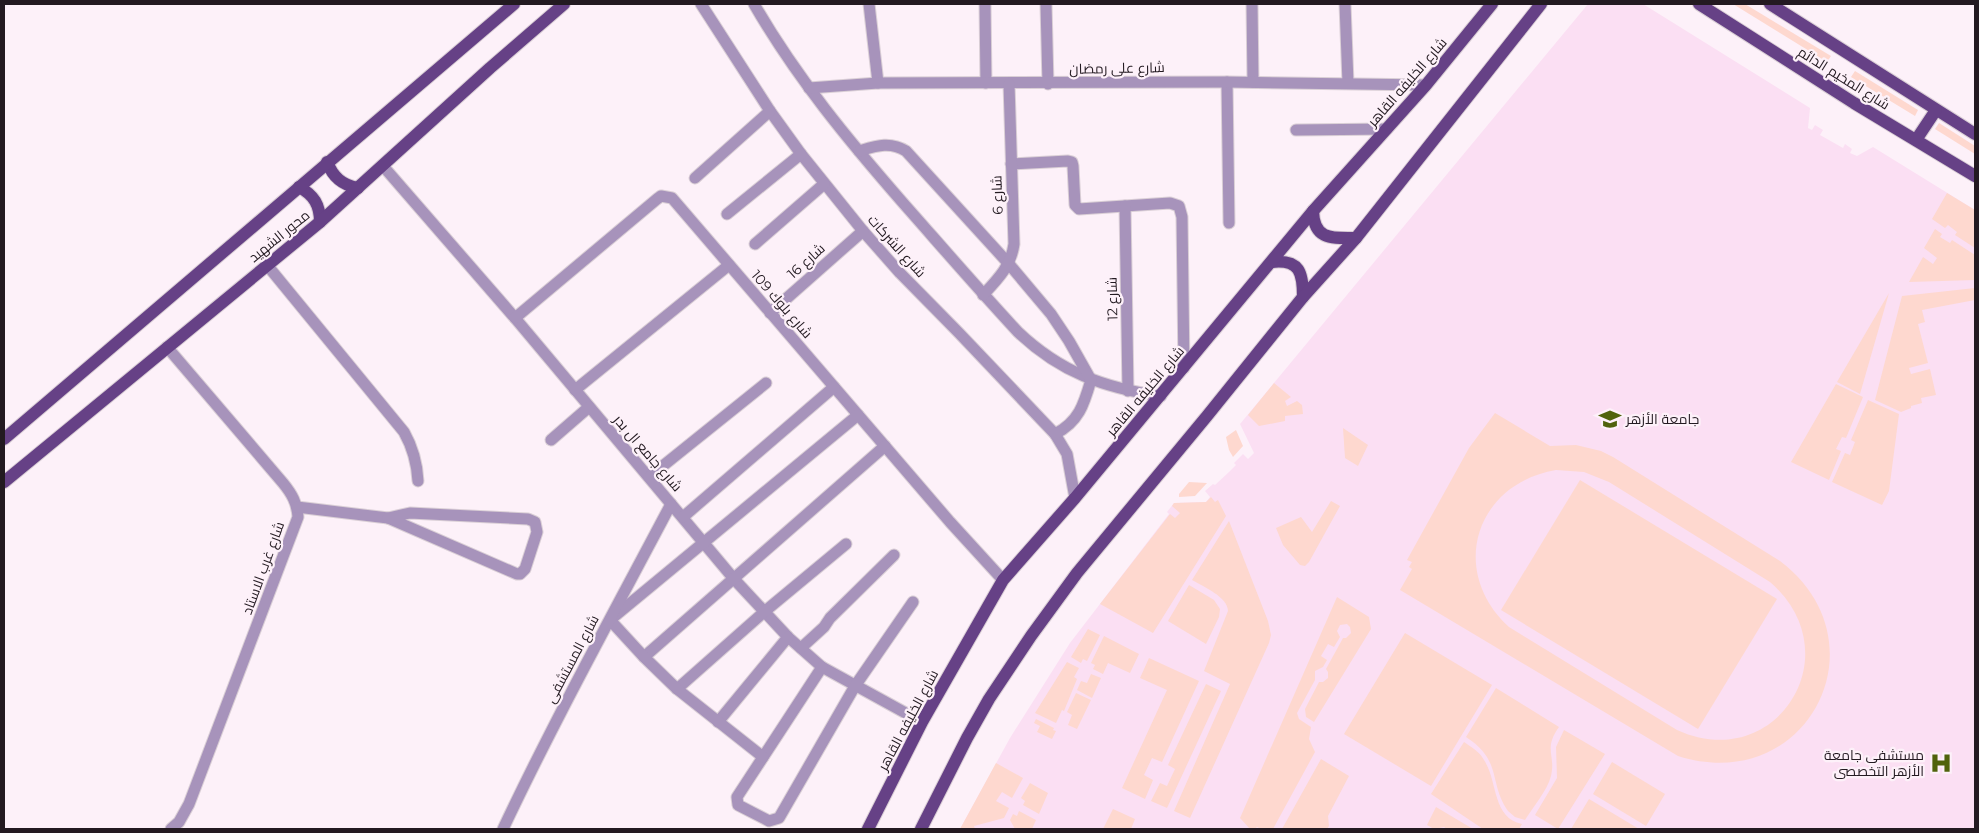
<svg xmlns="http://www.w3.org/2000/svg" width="1979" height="833" font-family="Montserrat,Cairo,sans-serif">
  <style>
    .built { fill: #fbdff3 }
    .green { fill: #fed8cf; fill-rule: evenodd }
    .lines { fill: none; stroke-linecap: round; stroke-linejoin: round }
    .minor-casing { stroke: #dacfd6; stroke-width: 13 }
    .primary-casing { stroke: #dacfd6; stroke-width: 14 }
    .minor { stroke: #a793bb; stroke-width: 11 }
    .primary { stroke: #664186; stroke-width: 12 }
    .labels { text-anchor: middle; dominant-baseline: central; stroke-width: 4.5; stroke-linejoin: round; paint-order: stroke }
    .street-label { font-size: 14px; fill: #231a21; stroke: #fdf1f9 }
    .poi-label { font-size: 14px; fill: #231a21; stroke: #fdf1f9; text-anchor: start }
  </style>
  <rect width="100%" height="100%" fill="#fdf1f9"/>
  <!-- built -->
  <path class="built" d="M1588 4H1643L1810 108 1808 128 1812 130 1815 125 1823 130 1820 135 1843 148 1845 144 1852 149 1850 153 1857 156 1873 147 1975 210V829H960L1010 738 1070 643 1169 514 1167 512 1174 503 1206 502 1210 497 1205 491 1213 484 1215 485 1229 472 1236 465 1234 463 1243 454 1248 459 1254 453 1240 424Z"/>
  <!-- green -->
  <g class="green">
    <path d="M1733 4H1745L1831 56 1827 62Z"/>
    <path d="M1855 71 1918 110 1915 116 1851 77Z"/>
    <path d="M1939 123 1975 146V154L1935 129Z"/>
    <path d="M1947 193 1975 210V248L1955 235 1957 232 1948 225 1945 228 1932 219Z"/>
    <path d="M1935 229 1942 234 1940 237 1950 243 1952 240 1975 255V280L1909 282 1923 257 1933 264 1937 258 1924 248Z"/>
    <path d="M1975 288V300L1922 310 1925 322 1918 324 1928 363 1909 368 1911 374 1930 369 1936 395 1921 398 1922 403 1911 406V408L1901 412 1875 400 1902 296Z"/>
    <path d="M1889 293 1860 394 1837 382Z"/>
    <path d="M1274 383 1291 397 1285 401 1287 406 1297 401 1302 405 1303 414 1285 416V421L1259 426 1248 415Z"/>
    <path d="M1836 384 1863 397 1846 438 1842 437 1836 449 1841 451 1829 480 1791 462Z"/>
    <path d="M1868 400 1899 414 1889 491 1882 505 1832 482 1845 453 1850 455 1855 442 1851 440Z"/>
    <path d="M1495 413 1550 446 1576 445 1601 451 1613 457 1780 561C1887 642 1807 797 1678 756L1400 590 1412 569 1409 567 1412 562 1407 560 1469 448ZM1556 470 1584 472 1609 482 1770 582C1853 654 1776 775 1677 730L1509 627C1448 571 1475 484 1556 470Z"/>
    <path d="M1343 428 1368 445 1358 466 1345 458Z"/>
    <path d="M1236 430 1243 446 1233 457 1229 450 1226 437Z"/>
    <path d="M1580 480 1777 599 1698 729 1501 610Z"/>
    <path d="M1189 482 1207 483 1195 496 1179 497V494Z"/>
    <path d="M1211 497 1215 502 1218 500 1226 516 1153 633 1100 604 1170 514 1175 518 1180 513 1172 506 1174 503 1206 502Z"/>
    <path d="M1331 501 1340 506 1309 562 1305 566 1300 565 1283 545 1276 528 1301 517 1312 532Z"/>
    <path d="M1229 521 1268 621 1271 635 1269 643 1190 818 1174 811 1230 684 1204 671 1228 611C1228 597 1204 587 1192 580Z"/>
    <path d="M1189 585 1214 600 1220 609 1219 617 1206 644 1168 621Z"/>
    <path d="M1337 597 1369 617 1371 629 1314 722 1306 717 1305 709 1319 682H1323L1328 678V672L1326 669 1343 638H1346L1351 633 1350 627 1347 624 1340 625 1337 631 1340 637 1334 647 1328 644 1321 656 1327 660 1323 667 1315 671V680L1297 713 1299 719 1311 727 1309 739 1315 752 1273 829H1261L1257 827 1255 829H1250L1240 818Z"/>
    <path d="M1088 629 1100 635 1087 661 1083 659 1081 663 1071 657Z"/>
    <path d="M1405 633 1492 685 1431 786 1344 734Z"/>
    <path d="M1104 636 1139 654 1130 673 1108 663 1103 674 1093 669 1095 665 1091 663Z"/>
    <path d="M1149 658 1199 681 1162 762 1152 758 1144 775 1153 780 1145 799 1122 788 1167 690 1140 678Z"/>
    <path d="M1067 662 1079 668 1074 677 1077 679 1064 711 1062 710 1056 723 1035 713Z"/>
    <path d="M1091 674 1101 678 1092 698 1077 690 1081 681 1087 683Z"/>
    <path d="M1206 684 1221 691 1167 808 1151 801 1160 783 1167 786 1175 769 1168 765Z"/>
    <path d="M1496 688 1559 727C1543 749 1556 755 1551 776 1547 791 1533 807 1525 820L1515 817 1508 811C1488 782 1503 761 1466 737Z"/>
    <path d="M1076 693 1091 700 1077 729 1068 725 1072 715 1067 712Z"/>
    <path d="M1036 719 1054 728 1053 730 1056 731 1052 739 1037 732 1040 726 1034 723Z"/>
    <path d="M1564 730 1605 754 1558 829 1535 815 1557 778 1556 747Z"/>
    <path d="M1464 742C1471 747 1479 751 1484 760 1498 781 1492 818 1522 824L1519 829H1483L1431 794Z"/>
    <path d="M1321 759 1349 776 1328 816 1329 826 1327 829H1282Z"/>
    <path d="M1612 762 1665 794 1646 826 1593 794Z"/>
    <path d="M996 763 1023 778 1012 798 1002 792 996 801 1009 808 1004 818 974 826 975 829H960Z"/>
    <path d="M1030 783 1048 793 1039 814 1023 805 1025 801 1021 798Z"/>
    <path d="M1589 799 1639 829H1571Z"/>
    <path d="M1436 807 1473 829H1447L1444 827 1434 829 1427 825Z"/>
    <path d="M1113 809 1135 819 1131 829H1103Z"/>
    <path d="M1019 811 1036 820 1032 829H1015L1010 820 1013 814 1017 816Z"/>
  </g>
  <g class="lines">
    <!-- minor casing -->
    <g class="minor-casing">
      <g id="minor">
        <path d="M701 4 770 111 801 154 863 231 900 273 959 333 1055 434 1067 454 1075 498"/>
        <path d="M754 4C796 77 849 141 904 204 942 247 979 290 1018 332 1060 372 1104 388 1161 396"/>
        <path d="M869 4 878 83"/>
        <path d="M985 4 986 83"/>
        <path d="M1046 4 1048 84"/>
        <path d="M1252 4 1253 82"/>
        <path d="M1345 4 1348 83"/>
        <path d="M1227 82 1229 223"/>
        <path d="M809 88 878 83 1227 82 1426 85"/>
        <path d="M1296 130 1387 129"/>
        <path d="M859 151C876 146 890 141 906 151L1009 264 1051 314 1069 341 1091 380C1084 404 1079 422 1055 434"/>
        <path d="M1011 164 1068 161 1072 162 1073 166 1075 205 1079 209 1170 203 1179 206 1182 217 1184 368"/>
        <path d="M383 166 515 318 734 579 788 637 822 667 922 722"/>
        <path d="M695 178 770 111"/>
        <path d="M1125 206 1128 391"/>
        <path d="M727 214 801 154"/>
        <path d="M755 244 824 184"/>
        <path d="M267 265 404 432C413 448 417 462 418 481"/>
        <path d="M983 295C998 279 1011 266 1014 244L1009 84"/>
        <path d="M770 313 863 231"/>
        <path d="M515 318 657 199 661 196 672 198 950 522 1003 580"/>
        <path d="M167 347 283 483C292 494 297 503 298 517L189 804 179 822 171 829"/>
        <path d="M575 390 729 265"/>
        <path d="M551 440 589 407"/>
        <path d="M649 477 766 383"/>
        <path d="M297 507 388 518"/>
        <path d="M410 513 528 519 535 522 537 532 525 569 520 574H517L388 518Z"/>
        <path d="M683 517 834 387"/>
        <path d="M801 648 824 627 830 618 894 555"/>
        <path d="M644 657 885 446"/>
        <path d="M822 667 737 797 738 805 769 821 779 818 855 686 913 602"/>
        <path d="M677 689 764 612 846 544"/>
        <path d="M718 722 788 637"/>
        <path d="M763 757 677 689 644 657 610 620 858 415"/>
        <path d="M503 829C555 719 614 612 671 504"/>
      </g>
    </g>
    <!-- primary casing -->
    <g class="primary-casing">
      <g id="primary">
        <path d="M1699 4 1854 103 1975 176"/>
        <path d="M1770 4 1975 134"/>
        <path d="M1916 140 1936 110"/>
        <path d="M327 162C333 177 342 185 358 188"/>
        <path d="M299 187C314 195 320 205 320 222"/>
        <path d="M1313 211C1314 241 1333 238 1356 238"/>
        <path d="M1272 262C1300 259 1303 273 1303 297"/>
        <path d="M4 439 514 4"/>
        <path d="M4 482 320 222 490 68 564 4"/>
        <path d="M868 829 922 722 1003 580 1075 498 1313 211 1426 85 1492 4"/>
        <path d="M921 829 967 738 989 699 1031 636 1077 573 1207 416 1303 297 1356 238 1541 4"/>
      </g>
    </g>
    <!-- minor -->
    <use href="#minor" class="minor"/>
    <!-- primary -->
    <use href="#primary" class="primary"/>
  </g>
  <!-- icons -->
  <defs>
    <g id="university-bare" transform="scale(1.725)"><path d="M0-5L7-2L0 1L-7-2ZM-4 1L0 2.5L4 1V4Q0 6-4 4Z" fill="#50630c" stroke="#fdf1f9" stroke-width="2.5" paint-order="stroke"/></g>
    <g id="hospital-bare" transform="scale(1.725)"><path d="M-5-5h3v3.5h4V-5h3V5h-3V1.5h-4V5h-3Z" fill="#50630c" stroke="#fdf1f9" stroke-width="2.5" paint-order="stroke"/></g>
  </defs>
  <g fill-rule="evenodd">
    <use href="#university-bare" x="1610" y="419"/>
    <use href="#hospital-bare" x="1941" y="763"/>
  </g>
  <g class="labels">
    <!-- street labels -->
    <g class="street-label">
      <text transform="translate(1117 68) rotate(-1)">شارع على رمضان</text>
      <text transform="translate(1844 78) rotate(32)">شارع المخيم الدائم</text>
      <text transform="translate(1407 82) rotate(-49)">شارع الخليفه القاهر</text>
      <text transform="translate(997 195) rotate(-92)">شارع 6</text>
      <text transform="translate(279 236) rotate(-39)">محور الشهيد</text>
      <text transform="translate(897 246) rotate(48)">شارع الشركات</text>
      <text transform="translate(806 261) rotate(-42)">شارع 16</text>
      <text transform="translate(1112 299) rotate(-91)">شارع 12</text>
      <text transform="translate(782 304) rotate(49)">شارع بلوك 109</text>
      <text transform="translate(1145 391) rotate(-50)">شارع الخليفه القاهر</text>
      <text transform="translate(648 453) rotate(49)">شارع جامع ال بدر</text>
      <text transform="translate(263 568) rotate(-70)">شارع غرب الاستاد</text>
      <text transform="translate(572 659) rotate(-62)">شارع المستشفى</text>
      <text transform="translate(908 720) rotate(-62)">شارع الخليفه القاهر</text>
    </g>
    <!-- poi labels -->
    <g class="poi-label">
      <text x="1626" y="419">جامعة الأزهر</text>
      <text x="1924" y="755" text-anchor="end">مستشفى جامعة<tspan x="1924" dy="16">الأزهر التخصصى</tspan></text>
    </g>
  </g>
  <!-- border -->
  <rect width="1979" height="833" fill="none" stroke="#231a21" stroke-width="10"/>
</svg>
